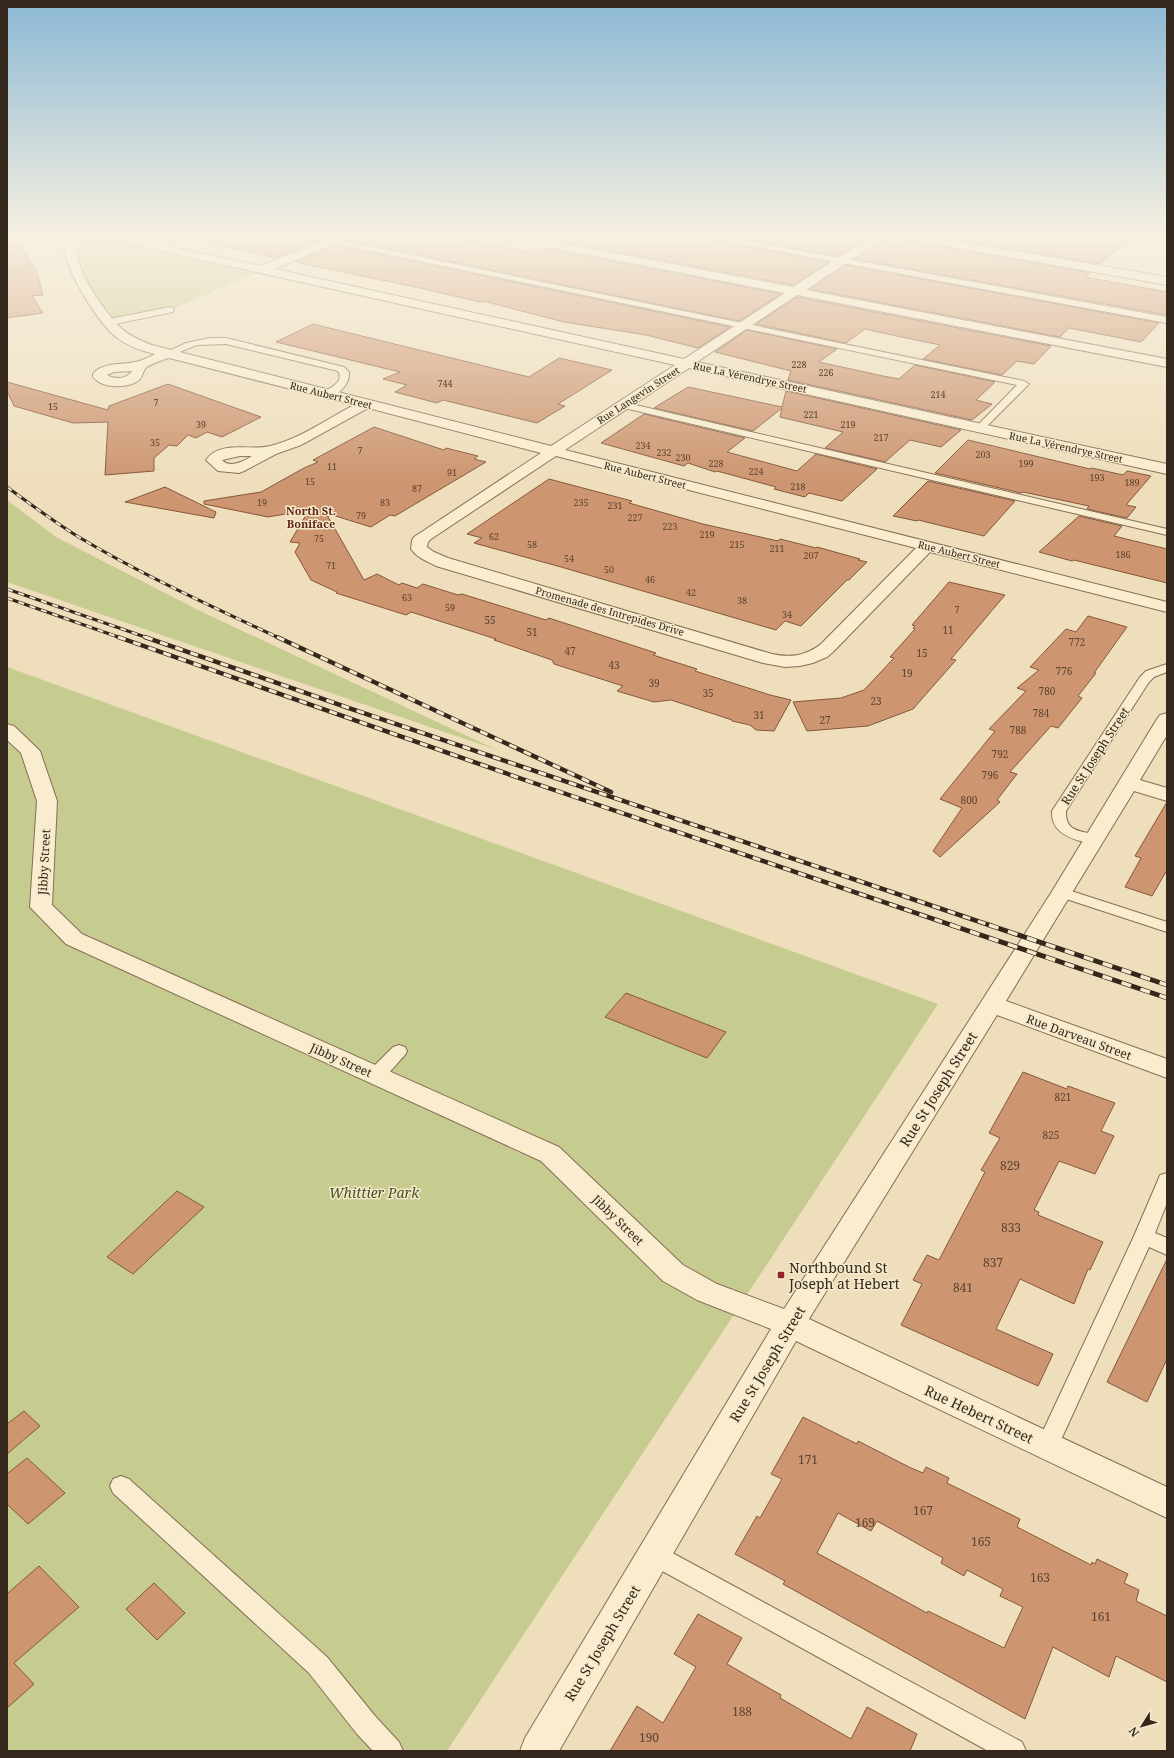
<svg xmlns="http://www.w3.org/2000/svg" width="1174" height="1758" font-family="'Noto Serif',serif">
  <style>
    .green { fill: #c6cc90 }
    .building { fill: #cd9671; stroke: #85573b; fill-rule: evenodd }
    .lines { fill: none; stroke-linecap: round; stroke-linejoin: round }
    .lane-casing { stroke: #856e55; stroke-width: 2 }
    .street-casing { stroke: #856e55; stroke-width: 2 }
    .lane { fill: #f9eccf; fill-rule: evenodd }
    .street { fill: #f9eccf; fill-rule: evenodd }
    .rail-far2-casing { stroke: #34271b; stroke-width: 3 }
    .rail-far1-casing { stroke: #34271b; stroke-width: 4.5 }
    .rail-casing { stroke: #34271b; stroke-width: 5 }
    .rail-far2 { stroke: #f5e9cb; stroke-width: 2; stroke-dasharray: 6; stroke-linecap: butt }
    .rail-far1 { stroke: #f5e9cb; stroke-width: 3; stroke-dasharray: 8; stroke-linecap: butt }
    .rail { stroke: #f5e9cb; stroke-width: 3.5; stroke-dasharray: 10; stroke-linecap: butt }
    .poi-dot { fill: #952528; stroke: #f5e9cb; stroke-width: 1.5 }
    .labels { text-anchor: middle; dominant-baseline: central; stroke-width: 3; stroke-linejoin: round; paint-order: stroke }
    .far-number-label { font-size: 9px; fill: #5a4330 }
    .far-street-label { font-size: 10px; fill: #34271b; stroke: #f5e9cb }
    .number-label { font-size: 10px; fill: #5a4330 }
    .far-neighbourhood-label { font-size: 11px; font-weight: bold; fill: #61271a; stroke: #f5e9cb }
    .street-label { font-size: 12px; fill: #34271b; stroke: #f5e9cb }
    .near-number-label { font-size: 12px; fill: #5a4330 }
    .near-street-label { font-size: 14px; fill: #34271b; stroke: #f5e9cb }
    .near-park-label { font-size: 14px; font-style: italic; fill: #465121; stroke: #f5e9cb }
    .near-poi-label { font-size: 14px; fill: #34271b; stroke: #f5e9cb; text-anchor: start }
  </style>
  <rect width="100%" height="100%" fill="#eedebc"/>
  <!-- green -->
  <g class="green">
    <path d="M91 234H98L263 270 170 310 110 322 85 287 70 245Z"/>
    <path d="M7 500 56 537 200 611 497 750 7 582Z"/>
    <path d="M7 667 938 1004 447 1751H7Z"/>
  </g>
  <!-- building -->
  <g class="building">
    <path d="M7 234H15L37 273 43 295 32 296 43 313 7 318Z"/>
    <path d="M210 234H294L299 237 317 241 276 258 209 243Z"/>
    <path d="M353 234H439L535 253 545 248 781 294 739 321 346 240 352 237Z"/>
    <path d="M564 234H692L697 237 829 262 793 285 559 241 563 239Z"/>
    <path d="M715 234H873L838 256Z"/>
    <path d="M889 234 896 238 1090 273 1085 277 1167 292V315L855 259 887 237Z"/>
    <path d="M922 234H1136L1100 264Z"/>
    <path d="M334 245 730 327 698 348 646 335 564 322 483 301 480 302 420 288 295 262Z"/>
    <path d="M846 265 1159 323 1141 342 1069 328 1060 337 810 289Z"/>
    <path d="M797 297 1051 346 1034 364 1017 361 1002 375 923 359 940 345 873 331 865 329 846 343 756 324Z"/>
    <path d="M313 324 529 377 559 358 612 370 558 404 565 406 537 423 443 400 437 403 395 392 407 385 383 379 400 372 276 342Z"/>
    <path d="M747 330 837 349 819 362 883 376 899 379 915 365 995 382 976 400 992 404 972 420 788 380 791 371 715 352Z"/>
    <path d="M7 382 108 410 109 406 168 384 261 417 222 437 207 432 196 438 188 435 177 446 169 445 154 458V471L105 475 108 422 73 423 14 406 7 391Z"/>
    <path d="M688 387 782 407 786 391 961 430 941 447 910 440 885 462 825 448 843 432 780 417 782 408 753 431 654 408Z"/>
    <path d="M644 414 745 438 727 452 797 471 816 454 877 469 842 501 809 493 805 497 774 489 776 487 717 471 715 472 688 463 684 466 601 443Z"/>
    <path d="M374 427 444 450 446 448 478 456 474 459 486 462 395 516 390 515 371 527 326 513 364 580 377 574 399 585 402 583 417 588 423 584 458 595 462 594 546 620 549 618 656 653 653 655 697 669 695 671 770 695 791 700 774 731 756 730 750 725 732 721V720L671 700 654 702 617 691 623 686 554 664 552 660 494 640 496 639 411 612 406 615 336 593 337 592 311 580 295 552 300 543 290 542 309 510 268 517 204 504V501L261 492 304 468 318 462 313 460Z"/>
    <path d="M968 440 1090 469 1092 468 1123 475 1127 471 1151 476 1126 505 1136 507 1127 518 1087 509 1089 506 1023 492 1021 493 935 473Z"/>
    <path d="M549 479 632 501 629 503 703 524 778 541 780 539 816 548 817 547 860 559 858 560 867 562 849 580H847L801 626 785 621 776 630 561 567 474 543 482 538 467 534Z"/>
    <path d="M928 481 1015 501 984 536 918 520 917 521 893 516Z"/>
    <path d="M165 487 216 512 214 518 125 502Z"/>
    <path d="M1079 516 1122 526 1114 536 1167 549V583L1074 560 1072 561 1039 552Z"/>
    <path d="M949 582 1005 595 951 659 956 660 913 709 868 726 807 731 793 702 841 698 864 690 894 658 890 657 915 629 913 628 915 626 912 625Z"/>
    <path d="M1088 616 1127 627 1094 673H1096L1078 696 1082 698 1058 728 1051 726 1010 772 1017 774 997 800 1000 802 940 857 933 851 962 808 940 799 995 731 989 729 1026 691 1017 688 1039 670 1030 667 1066 629 1076 632Z"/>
    <path d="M1167 802V870L1152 896 1125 887 1141 858 1135 856Z"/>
    <path d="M626 993 726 1032 707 1058 605 1017Z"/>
    <path d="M1023 1072 1067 1089 1068 1086 1115 1103 1101 1131 1114 1136 1095 1174 1059 1161 1034 1210 1039 1212 1038 1215 1103 1242 1090 1270 1088 1269 1074 1304 1020 1279 996 1329 1053 1354 1038 1386 901 1325 922 1284 913 1280 927 1255 939 1260 985 1172 981 1170 1000 1138 989 1133Z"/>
    <path d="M177 1191 204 1207 133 1274 107 1257Z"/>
    <path d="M1167 1259V1359L1147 1402 1107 1382Z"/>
    <path d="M24 1411 40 1426 7 1454V1424Z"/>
    <path d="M803 1417 857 1444 858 1441 911 1468 923 1473 926 1467 949 1478 947 1483 1020 1519 1017 1527 1091 1565 1092 1562 1095 1564 1097 1559 1128 1574 1124 1583 1139 1590 1136 1601 1167 1616V1682L1116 1656 1109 1677 1053 1647 1025 1719 783 1584 785 1581 735 1554 757 1516 760 1518 782 1479 771 1474ZM838 1513 871 1531 877 1521 943 1558 941 1563 964 1576 967 1570 1003 1589 1000 1596 1023 1607 1004 1648 928 1611 927 1613 817 1553Z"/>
    <path d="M27 1458 65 1493 28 1524 7 1504V1474Z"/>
    <path d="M39 1566 79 1607 14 1663 34 1684 7 1708V1594Z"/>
    <path d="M154 1583 185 1613 157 1640 126 1609Z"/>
    <path d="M698 1614 742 1638 727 1664 781 1695 780 1698 851 1739 867 1707 917 1734 910 1751H610L637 1706 663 1723 696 1667 674 1654Z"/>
  </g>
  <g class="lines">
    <!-- lane casing -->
    <g class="lane-casing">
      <g id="lane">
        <path d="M295 234H309L1024 381 1029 384 983 430 980 431 975 428 977 426 1017 385 299 236Z"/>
        <path d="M693 234H708L1167 317V323L697 236Z"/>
        <path d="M170 307 173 308 174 310 173 312 110 325 106 322 110 319Z"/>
        <path d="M210 338H226L344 367 349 372C350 384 340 394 328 397L323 394C329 387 345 383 338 371L226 344 197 345 167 357 163 354 186 343Z"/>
        <path d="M623 402 1167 529V535L620 407 618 405Z"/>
        <path d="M1167 664V672L1154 677 1149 682 1066 811C1065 839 1092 827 1101 840L1099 843C1092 845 1087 842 1080 841 1064 836 1051 829 1052 811L1140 677 1146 671Z"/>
        <path d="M1062 888 1167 922V932L1057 896 1054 893 1057 890Z"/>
        <path d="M399 1045 405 1047 407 1051 405 1055C395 1065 384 1084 369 1079L366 1075 369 1071 393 1047Z"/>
        <path d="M1167 1173V1203L1155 1233 1167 1238V1255L1149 1247 1055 1453 1047 1456 1039 1453 1036 1446 1134 1236 1158 1180 1160 1175Z"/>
        <path d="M121 1476 129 1479 327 1657 375 1716 399 1742 403 1751H373L357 1734 309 1673 113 1493 110 1486 113 1479Z"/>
        <path d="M654 1543 1022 1742 1026 1751H988L646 1562 643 1554 646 1546Z"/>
      </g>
    </g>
    <!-- street casing -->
    <g class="street-casing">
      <g id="street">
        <path d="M83 234H112L261 266 338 234H352L351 236 275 269 684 359 785 293 498 237 492 234H514L793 287 875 234H887L886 236 806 290 1167 359V367L797 295 697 362 1167 464V474L689 368 565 450 1167 602V612L930 552 833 652 827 657 813 663 800 666 785 667 763 663 436 566C427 561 417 558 411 549L412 540 414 537 541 453 368 408 301 445 276 454 244 471 239 473 218 471 206 460C219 440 251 451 270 446 300 439 327 419 354 405L169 358C165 359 148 365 146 368 143 370 143 376 140 379 130 389 102 389 93 377V374C102 362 122 365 135 362 142 361 149 357 155 354 141 351 128 346 116 337 98 323 64 268 64 245ZM95 236 98 237 675 365 551 446 152 345C141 341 130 336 122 329 105 313 75 270 76 247ZM132 371C127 379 115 380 107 375L114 372ZM240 456H252C244 461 230 469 222 460ZM556 456 916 548 821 644C805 656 791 658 772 654L448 558 434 552 427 547 428 542 431 539Z"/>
        <path d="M890 234H914L1167 277V285L896 237Z"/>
        <path d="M1167 713V735L1140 780 1167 788V801L1134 791 1006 1001 1167 1059V1078L997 1015 809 1319 1167 1487V1518L796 1341 559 1751H520L525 1738 771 1329 697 1300 663 1281 541 1161 66 944 30 907 37 801 21 753 7 740V724L14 726 40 751 57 801 52 905 82 934 559 1147 683 1265 717 1284 784 1309 1051 893 1157 719 1160 715Z"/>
      </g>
    </g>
    <!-- lane -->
    <use href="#lane" class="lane"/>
    <!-- street -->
    <use href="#street" class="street"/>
    <!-- rail-far2 casing -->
    <g class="rail-far2-casing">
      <g id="rail-far2">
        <path d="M7 487C30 504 53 521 77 536 142 575 211 606 279 638"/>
        <path d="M7 589 148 638"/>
        <path d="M7 598 121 638"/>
      </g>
    </g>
    <!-- rail-far1 casing -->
    <g class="rail-far1-casing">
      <g id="rail-far1">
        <path d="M118 637 525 780 954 926"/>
        <path d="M145 637 349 708 992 926"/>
        <path d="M277 637 611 792"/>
      </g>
    </g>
    <!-- rail casing -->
    <g class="rail-casing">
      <g id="rail">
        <path d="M951 925 1167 998"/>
        <path d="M989 925 1167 985"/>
      </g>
    </g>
    <!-- rail-far2 -->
    <use href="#rail-far2" class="rail-far2"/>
    <!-- rail-far1 -->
    <use href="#rail-far1" class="rail-far1"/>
    <!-- rail -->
    <use href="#rail" class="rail"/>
  </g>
  <!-- sky -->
  <linearGradient id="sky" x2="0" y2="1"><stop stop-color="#8bb8d4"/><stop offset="0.49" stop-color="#f7f0e1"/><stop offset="1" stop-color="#f7f0e1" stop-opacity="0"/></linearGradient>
  <rect width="1174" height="480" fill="url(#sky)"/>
  <!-- markers -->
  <rect class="poi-dot" x="777" y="1271" width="8" height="8" rx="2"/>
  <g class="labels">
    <!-- far-number labels -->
    <g class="far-number-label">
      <text x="799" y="364">228</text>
      <text x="826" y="372">226</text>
      <text x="445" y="383">744</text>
      <text x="938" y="394">214</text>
      <text x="156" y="402">7</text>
      <text x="53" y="406">15</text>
      <text x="811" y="414">221</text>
      <text x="201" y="424">39</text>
      <text x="848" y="424">219</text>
      <text x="881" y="437">217</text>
      <text x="155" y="442">35</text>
      <text x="643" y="445">234</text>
      <text x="360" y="450">7</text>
      <text x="664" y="452">232</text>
      <text x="983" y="454">203</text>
      <text x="683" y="457">230</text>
      <text x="716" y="463">228</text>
      <text x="1026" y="463">199</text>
      <text x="332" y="466">11</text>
      <text x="756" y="471">224</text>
      <text x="452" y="472">91</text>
      <text x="1097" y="477">193</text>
      <text x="310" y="481">15</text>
      <text x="1132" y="482">189</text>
      <text x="798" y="486">218</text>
      <text x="417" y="488">87</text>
      <text x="262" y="502">19</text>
      <text x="385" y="502">83</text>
      <text x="581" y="502">235</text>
      <text x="615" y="505">231</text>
      <text x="361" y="515">79</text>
      <text x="635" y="517">227</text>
      <text x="670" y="526">223</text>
      <text x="707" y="534">219</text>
      <text x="494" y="536">62</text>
      <text x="319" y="538">75</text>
      <text x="532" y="544">58</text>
      <text x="737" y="544">215</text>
      <text x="777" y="548">211</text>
      <text x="1123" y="554">186</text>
      <text x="811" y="555">207</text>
      <text x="569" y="558">54</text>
      <text x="331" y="565">71</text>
      <text x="609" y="569">50</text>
      <text x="650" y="579">46</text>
      <text x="691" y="592">42</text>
      <text x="407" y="597">63</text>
      <text x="742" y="600">38</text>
      <text x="450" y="607">59</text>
      <text x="957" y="609">7</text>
      <text x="787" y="614">34</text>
    </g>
    <!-- far-street labels -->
    <g class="far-street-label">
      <text transform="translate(750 377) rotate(12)">Rue La Vérendrye Street</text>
      <text transform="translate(331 395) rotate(14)">Rue Aubert Street</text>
      <text transform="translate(638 395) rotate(-33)">Rue Langevin Street</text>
      <text transform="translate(1066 447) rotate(12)">Rue La Vérendrye Street</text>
      <text transform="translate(645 475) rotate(14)">Rue Aubert Street</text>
      <text transform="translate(959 554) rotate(14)">Rue Aubert Street</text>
      <text transform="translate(610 611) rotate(16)">Promenade des Intrepides Drive</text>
    </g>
    <!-- number labels -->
    <g class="number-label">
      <text x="490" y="620">55</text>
      <text x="948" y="630">11</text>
      <text x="532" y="632">51</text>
      <text x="1077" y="642">772</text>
      <text x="570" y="651">47</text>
      <text x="922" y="653">15</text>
      <text x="614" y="665">43</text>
      <text x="1064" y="671">776</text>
      <text x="907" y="673">19</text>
      <text x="654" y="683">39</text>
      <text x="1047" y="691">780</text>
      <text x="708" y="693">35</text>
      <text x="876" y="701">23</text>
      <text x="1041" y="713">784</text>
      <text x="759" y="715">31</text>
      <text x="825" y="720">27</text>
      <text x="1018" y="730">788</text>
      <text x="1000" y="754">792</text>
      <text x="990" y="775">796</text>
      <text x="969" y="800">800</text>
      <text x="1063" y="1097">821</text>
      <text x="1051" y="1135">825</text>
    </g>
    <!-- far-neighbourhood labels -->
    <g class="far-neighbourhood-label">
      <text x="311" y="510">North St.<tspan x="311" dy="13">Boniface</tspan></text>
    </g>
    <!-- street labels -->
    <g class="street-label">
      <text transform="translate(1095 756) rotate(-57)">Rue St Joseph Street</text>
      <text transform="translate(44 862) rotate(-87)">Jibby Street</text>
      <text transform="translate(1079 1037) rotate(20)">Rue Darveau Street</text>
      <text transform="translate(341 1060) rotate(24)">Jibby Street</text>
      <text transform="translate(618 1220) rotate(44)">Jibby Street</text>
    </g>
    <!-- near-number labels -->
    <g class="near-number-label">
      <text x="1010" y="1165">829</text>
      <text x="1011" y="1227">833</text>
      <text x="993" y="1262">837</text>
      <text x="963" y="1287">841</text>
      <text x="808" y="1459">171</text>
      <text x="923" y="1510">167</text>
      <text x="865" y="1522">169</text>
      <text x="981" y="1541">165</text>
      <text x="1040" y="1577">163</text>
      <text x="1101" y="1616">161</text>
      <text x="742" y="1711">188</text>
      <text x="649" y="1737">190</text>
    </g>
    <!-- near-street labels -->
    <g class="near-street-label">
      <text transform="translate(938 1089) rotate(-58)">Rue St Joseph Street</text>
      <text transform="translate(767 1364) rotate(-59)">Rue St Joseph Street</text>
      <text transform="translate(979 1414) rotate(25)">Rue Hebert Street</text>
      <text transform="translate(602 1643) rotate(-59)">Rue St Joseph Street</text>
    </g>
    <!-- near-park labels -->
    <g class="near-park-label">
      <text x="374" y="1192">Whittier Park</text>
    </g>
    <!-- near-poi labels -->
    <g class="near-poi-label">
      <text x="789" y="1267">Northbound St<tspan x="789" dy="16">Joseph at Hebert</tspan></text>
    </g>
  </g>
  <!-- border -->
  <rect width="1174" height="1758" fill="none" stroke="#34271b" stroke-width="16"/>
  <!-- north arrow -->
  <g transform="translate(1142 1726) rotate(233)" stroke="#f5e9cb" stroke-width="3" paint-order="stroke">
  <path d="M0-3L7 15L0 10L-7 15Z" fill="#34271b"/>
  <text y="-6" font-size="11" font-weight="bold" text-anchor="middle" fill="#34271b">N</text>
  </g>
</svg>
